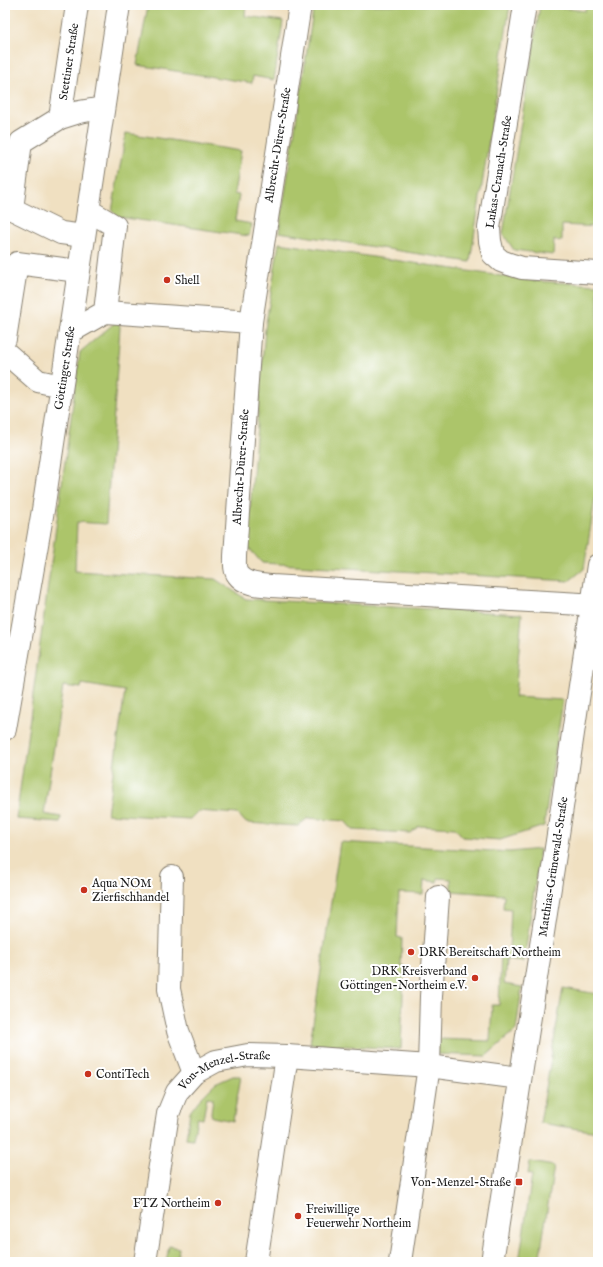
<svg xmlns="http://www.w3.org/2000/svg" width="603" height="1267" font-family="'IM FELL English',serif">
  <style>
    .green { fill: #acc56b; stroke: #647044 }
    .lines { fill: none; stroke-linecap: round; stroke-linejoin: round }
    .minor-casing { stroke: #867e6e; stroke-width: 24 }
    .major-casing { stroke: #867e6e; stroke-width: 24 }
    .minor { stroke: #fff; stroke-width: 22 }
    .major { stroke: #fff; stroke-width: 22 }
    .poi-dot { fill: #c8321e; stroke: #fff; stroke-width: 1.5 }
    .labels { text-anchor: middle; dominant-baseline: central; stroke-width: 4; stroke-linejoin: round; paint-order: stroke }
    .street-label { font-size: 12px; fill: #1c1c1c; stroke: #fff }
    .poi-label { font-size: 12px; fill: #1c1c1c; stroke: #fff; text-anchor: start }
  </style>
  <rect width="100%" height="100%" fill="#fff"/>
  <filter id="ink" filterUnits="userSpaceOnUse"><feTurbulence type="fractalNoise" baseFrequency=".025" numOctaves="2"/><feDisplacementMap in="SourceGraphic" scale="8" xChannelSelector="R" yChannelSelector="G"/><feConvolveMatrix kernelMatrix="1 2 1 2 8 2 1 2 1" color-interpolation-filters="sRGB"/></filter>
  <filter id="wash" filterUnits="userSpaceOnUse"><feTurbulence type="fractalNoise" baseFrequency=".012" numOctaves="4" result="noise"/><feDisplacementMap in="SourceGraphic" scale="16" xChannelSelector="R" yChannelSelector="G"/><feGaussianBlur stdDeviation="0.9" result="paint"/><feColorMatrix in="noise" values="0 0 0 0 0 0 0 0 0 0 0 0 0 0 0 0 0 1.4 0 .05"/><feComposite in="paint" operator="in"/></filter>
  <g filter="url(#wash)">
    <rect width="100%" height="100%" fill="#f0e0c1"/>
    <!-- green -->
    <g class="green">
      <path d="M148 5H246L245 16 283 21 274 80 253 76 252 83 137 65Z"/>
      <path d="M314 5H510L470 262 279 232Z"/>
      <path d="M540 5 585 11 586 5H598V227L562 225V241L554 240 553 255 514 250 503 234Z"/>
      <path d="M126 133 241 151 234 194 239 195 235 221 252 224 249 236 118 217 112 211Z"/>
      <path d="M279 243 535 281 598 285V479L584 569 569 581 262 563 247 546 265 329Z"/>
      <path d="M118 320 120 327 106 524 77 522 75 571 215 579 246 599 522 614 515 697 563 700 544 826 500 840 463 837 455 828 419 826 410 833 353 830 345 821 308 818 298 826 246 823 238 814 198 811 190 819 107 814 125 691 82 684 81 688 63 686 44 814 61 817 60 822 16 819 80 352Z"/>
      <path d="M340 842 510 852 540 849 524 962 506 960 504 984 522 987 516 1030 486 1056 436 1054 437 1039 490 1041 492 1005H499L501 952 509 951 511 909 503 908 504 895 451 891V879L438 878 437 882 424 880 423 894 399 893 397 937 402 938 401 966 404 967 401 1049 310 1044Z"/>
      <path d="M563 988 598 994V1132L540 1123Z"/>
      <path d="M233 1076H241L233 1121 212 1117 211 1113 213 1098 207 1097 203 1119 197 1118 193 1139 186 1138 190 1112 199 1100 215 1084Z"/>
      <path d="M530 1162 554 1166 539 1262H519L532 1175 528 1174Z"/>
      <path d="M169 1246 179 1248 177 1262H166Z"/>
    </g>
  </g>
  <g filter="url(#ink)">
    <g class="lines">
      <!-- minor casing -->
      <g class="minor-casing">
        <g id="minor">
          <path d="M300 5 251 322 235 556C235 562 234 570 238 575 245 585 262 585 272 586L598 605"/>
          <path d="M525 5 489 228 490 241 493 254 501 261 509 264 522 268 598 273"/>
          <path id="s1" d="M60 118 77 5"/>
          <path d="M84 236 61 233 12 209 21 142 60 118 79 112 103 108"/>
          <path d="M105 312 251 322"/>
          <path d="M70 332 105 312 115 226 88 210"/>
          <path d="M5 339 17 263 78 271"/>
          <path d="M5 352 38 381 61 386"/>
          <path d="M172 877 169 989 178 1031 194 1073"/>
          <path id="s2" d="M145 1262 168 1114 177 1092 194 1073 216 1061 248 1055 287 1056 429 1066 520 1078"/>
          <path d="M256 1262 287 1056"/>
          <path d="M400 1262 429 1066 431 996 438 897"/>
          <path id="s3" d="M492 1262 553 868 598 565"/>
        </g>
      </g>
      <!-- major casing -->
      <g class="major-casing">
        <g id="major">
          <path id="s4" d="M5 729 43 510 119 5"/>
        </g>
      </g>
      <!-- minor -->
      <use href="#minor" class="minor"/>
      <!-- major -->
      <use href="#major" class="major"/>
    </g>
  </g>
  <!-- markers -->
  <g class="poi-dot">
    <circle cx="167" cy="280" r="4"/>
    <circle cx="84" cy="890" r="4"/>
    <circle cx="411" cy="952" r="4"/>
    <circle cx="475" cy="978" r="4"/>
    <circle cx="88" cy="1074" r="4"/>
    <rect x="515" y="1178" width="8" height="8" rx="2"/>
    <circle cx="218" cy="1203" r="4"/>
    <circle cx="298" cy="1216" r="4"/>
  </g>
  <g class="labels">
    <!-- street labels -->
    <g class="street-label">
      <text stroke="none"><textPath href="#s1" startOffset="57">Stettiner Straße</textPath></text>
      <text transform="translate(278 145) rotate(-81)">Albrecht-Dürer-Straße</text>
      <text transform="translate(499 172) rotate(-81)">Lukas-Cranach-Straße</text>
      <text stroke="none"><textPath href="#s4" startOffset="366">Göttinger Straße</textPath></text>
      <text transform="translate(241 467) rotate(-86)">Albrecht-Dürer-Straße</text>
      <text stroke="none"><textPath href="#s3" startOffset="400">Matthias-Grünewald-Straße</textPath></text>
      <text stroke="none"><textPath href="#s2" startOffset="229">Von-Menzel-Straße</textPath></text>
    </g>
    <!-- poi labels -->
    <g class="poi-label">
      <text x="175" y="280">Shell</text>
      <text x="92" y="883">Aqua NOM<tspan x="92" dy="14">Zierfischhandel</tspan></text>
      <text x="419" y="952">DRK Bereitschaft Northeim</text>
      <text x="467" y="971" text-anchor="end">DRK Kreisverband<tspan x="467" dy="14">Göttingen-Northeim e.V.</tspan></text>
      <text x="96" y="1074">ContiTech</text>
      <text x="511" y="1182" text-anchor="end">Von-Menzel-Straße</text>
      <text x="210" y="1203" text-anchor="end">FTZ Northeim</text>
      <text x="306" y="1209">Freiwillige<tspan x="306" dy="14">Feuerwehr Northeim</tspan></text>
    </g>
  </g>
  <!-- margin -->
  <rect width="603" height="1267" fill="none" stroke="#fff" stroke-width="20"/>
</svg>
